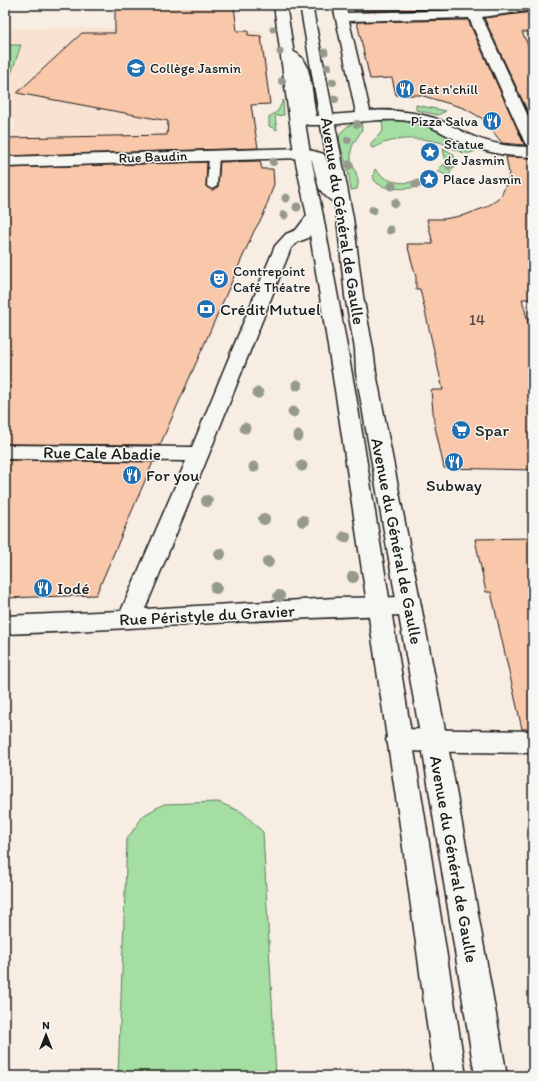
<svg xmlns="http://www.w3.org/2000/svg" width="538" height="1081" font-family="Itim,sans-serif">
  <style>
    .built { fill: #f8e2d2 }
    .green { fill: #a5dea2; stroke: #607d5f }
    .building { fill: #f9c7a9; stroke: #1c1c1c }
    .lines { fill: none; stroke-linecap: round; stroke-linejoin: round }
    .service-casing { stroke: #1c1c1c; stroke-width: 3 }
    .minor-casing { stroke: #1c1c1c; stroke-width: 3 }
    .secondary-casing { stroke: #1c1c1c; stroke-width: 3 }
    .service { fill: #f6f6f2; fill-rule: evenodd }
    .minor { fill: #f6f6f2; fill-rule: evenodd }
    .secondary { fill: #f6f6f2; fill-rule: evenodd }
    .tree { fill: #959a8c }
    .labels { text-anchor: middle; dominant-baseline: central; stroke-width: 3; stroke-linejoin: round; paint-order: stroke }
    .far-poi-label { font-size: 14px; fill: #1c1c1c; stroke: #f6f6f2; text-anchor: start }
    .far-street-label { font-size: 14px; fill: #1c1c1c; stroke: #f6f6f2 }
    .number-label { font-size: 15px; fill: #53473f }
    .street-label { font-size: 17px; fill: #1c1c1c; stroke: #f6f6f2 }
    .poi-label { font-size: 17px; fill: #1c1c1c; stroke: #f6f6f2; text-anchor: start }
  </style>
  <rect width="100%" height="100%" fill="#f7ede3"/>
  <filter id="ink" filterUnits="userSpaceOnUse"><feTurbulence type="fractalNoise" baseFrequency=".025" numOctaves="2"/><feDisplacementMap in="SourceGraphic" scale="8" xChannelSelector="R" yChannelSelector="G"/><feConvolveMatrix kernelMatrix="1 2 1 2 8 2 1 2 1" color-interpolation-filters="sRGB"/></filter>
  <g filter="url(#ink)">
    <!-- built -->
    <path class="built" d="M5 28H116V31H263L270 104 252 105 258 146 8 154 16 120 5 119Z"/>
    <!-- green -->
    <g class="green">
      <path d="M5 45H21L9 80H5Z"/>
      <path d="M283 100 284 115 275 116 277 130 269 126V117L278 111Z"/>
      <path d="M416 105 446 111 438 115 416 110Z"/>
      <path d="M382 119C421 120 444 132 478 149 464 160 453 146 439 142 420 138 403 137 384 143 380 144 377 147 373 148L371 147V143L383 131Z"/>
      <path d="M361 121 362 129C359 137 352 142 351 152 349 166 362 175 357 189L351 190 349 176 339 140C340 128 351 124 361 121Z"/>
      <path d="M443 148 453 154 457 163 448 176 437 171 446 162Z"/>
      <path d="M375 169C385 182 402 186 418 180L425 185C414 189 383 192 375 181 372 177 374 173 375 169Z"/>
      <path d="M218 802 242 812 263 832 276 1076H118L127 839 144 815 164 804Z"/>
    </g>
    <!-- building -->
    <g class="building">
      <path d="M115 5H234L237 31H248V35L261 36 270 104 251 105 258 148 5 156V138L167 135 168 121 17 93 82 33H115Z"/>
      <path d="M352 5H500L474 8 354 11Z"/>
      <path d="M533 12V32H522L533 56V123L484 18Z"/>
      <path d="M468 20 524 144 525 145 502 143 483 119 464 108 420 95H396L392 78 370 79 357 22Z"/>
      <path d="M506 157 533 158V299H522L533 341V470L444 468 434 422 431 390H443L420 289H416V277L407 244H433L427 219H444L465 215 486 207 497 200 501 196 508 180 509 173Z"/>
      <path d="M260 161 262 169H273L274 184 263 216 254 231 160 445 5 444V168L207 162 206 186 213 190 218 186 220 162Z"/>
      <path d="M5 460 153 462 96 595 5 598Z"/>
      <path d="M533 538V729H522L491 592H486L475 539Z"/>
    </g>
    <g class="lines">
      <!-- service casing -->
      <g class="service-casing">
        <path id="service" d="M214 153 219 156 217 186 212 189 207 186 209 156Z"/>
      </g>
      <!-- minor casing -->
      <g class="minor-casing">
        <g id="minor">
          <path d="M333 5H345L347 13 474 10 512 5H533V10L482 17 533 127V157C508 157 484 152 461 142 449 137 438 129 425 125 400 116 372 121 346 123 334 125 321 125 309 125L304 124 302 121 293 66 281 53 283 50C292 48 304 57 307 66 312 82 313 100 316 116L356 113ZM469 18 525 143 528 146 532 147C511 147 490 144 470 135 458 130 446 122 434 118 417 112 388 109 370 111L349 21Z"/>
          <path d="M302 148 324 154 335 186 350 201 348 204C336 207 325 197 319 188L312 160 302 158 5 167V157Z"/>
          <path d="M315 211 321 213 323 216 308 238 298 242 291 248 287 258 209 454 145 609 336 598 409 597 417 600 421 606 417 612 409 615C274 617 140 629 5 634V616L121 611 186 461 5 459V445L192 447 275 246 286 234 296 230 309 213Z"/>
          <path d="M399 729 533 731V753L399 751 390 747 386 740 390 733Z"/>
        </g>
      </g>
      <!-- secondary casing -->
      <g class="secondary-casing">
        <g id="secondary">
          <path d="M274 5H286L310 153 323 216 356 396 425 818 466 1076H434L399 818 336 396 307 216 294 153Z"/>
          <path d="M300 5H312L353 218 363 296 373 349 376 373 447 740 507 1076H475L421 740 356 373 355 349 345 296 337 218Z"/>
        </g>
      </g>
      <!-- service -->
      <use href="#service" class="service"/>
      <!-- minor -->
      <use href="#minor" class="minor"/>
      <!-- secondary -->
      <use href="#secondary" class="secondary"/>
    </g>
    <!-- trees -->
    <g class="tree">
      <circle cx="273" cy="29" r="3.5"/>
      <circle cx="280" cy="52" r="3.5"/>
      <circle cx="325" cy="52" r="3.5"/>
      <circle cx="328" cy="67" r="4"/>
      <circle cx="282" cy="81" r="4"/>
      <circle cx="333" cy="82" r="4"/>
      <circle cx="335" cy="99" r="4"/>
      <circle cx="357" cy="124" r="4"/>
      <circle cx="348" cy="140" r="4"/>
      <circle cx="273" cy="162" r="4"/>
      <circle cx="349" cy="165" r="4.5"/>
      <circle cx="449" cy="165" r="4.5"/>
      <circle cx="416" cy="184" r="4.5"/>
      <circle cx="392" cy="186" r="4.5"/>
      <circle cx="286" cy="198" r="4.5"/>
      <circle cx="395" cy="203" r="4.5"/>
      <circle cx="297" cy="207" r="4.5"/>
      <circle cx="373" cy="210" r="4.5"/>
      <circle cx="284" cy="215" r="4.5"/>
      <circle cx="390" cy="230" r="4.5"/>
      <circle cx="297" cy="385" r="5.5"/>
      <circle cx="258" cy="393" r="5.5"/>
      <circle cx="293" cy="412" r="5.5"/>
      <circle cx="245" cy="428" r="5.5"/>
      <circle cx="298" cy="436" r="5.5"/>
      <circle cx="302" cy="466" r="5.5"/>
      <circle cx="254" cy="467" r="5.5"/>
      <circle cx="207" cy="501" r="6"/>
      <circle cx="264" cy="519" r="6"/>
      <circle cx="303" cy="521" r="6"/>
      <circle cx="345" cy="537" r="6"/>
      <circle cx="220" cy="554" r="6"/>
      <circle cx="268" cy="562" r="6"/>
      <circle cx="353" cy="577" r="6"/>
      <circle cx="216" cy="588" r="6"/>
      <circle cx="279" cy="596" r="6"/>
    </g>
  </g>
  <!-- icons -->
  <defs>
    <g id="school-disc" transform="scale(1)"><circle r="9.5" fill="#1f6fb2" stroke="#f6f6f2"/><path d="M0-5L7-2L0 1L-7-2ZM-4 1L0 2.5L4 1V4Q0 6-4 4Z" fill="#fff"/></g>
    <g id="restaurant-disc" transform="scale(1)"><circle r="9.5" fill="#1f6fb2" stroke="#f6f6f2"/><path d="M-5-6h1v4h1v-4h1v4h1v-4h1v5L-1.5 .5V6h-2V.5L-5-1ZM5-6V6H3V1.5H1.5Q1.5-4 5-6Z" fill="#fff"/></g>
    <g id="sight-disc" transform="scale(1)"><circle r="9.5" fill="#1f6fb2" stroke="#f6f6f2"/><path d="M0-6L1.8-2.2L6-1.7L2.9 1.2L3.7 5.4L0 3.3L-3.7 5.4L-2.9 1.2L-6-1.7L-1.8-2.2Z" fill="#fff"/></g>
    <g id="theatre-disc" transform="scale(1)"><circle r="9.5" fill="#1f6fb2" stroke="#f6f6f2"/><path d="M-5-5.5Q0-4 5-5.5V0Q5 5 0 6Q-5 5-5 0ZM-3.3-2.5H-1v1.5H-3.3ZM1-2.5H3.3v1.5H1ZM-2.8 1Q0 5.5 2.8 1Z" fill="#fff"/></g>
    <g id="bank-disc" transform="scale(1)"><circle r="9.5" fill="#1f6fb2" stroke="#f6f6f2"/><path d="M-6-4H6V4H-6ZM0-2.3a2.3 2.3 0 1 0 0 4.6a2.3 2.3 0 1 0 0-4.6Z" fill="#fff"/></g>
    <g id="supermarket-disc" transform="scale(1)"><circle r="9.5" fill="#1f6fb2" stroke="#f6f6f2"/><path d="M-6-5.5h2.5l.6 2H6L4.5 2H-2.5L-4.4-4H-6ZM-1.5 3.2a1.3 1.3 0 1 0 .1 0ZM3 3.2a1.3 1.3 0 1 0 .1 0Z" fill="#fff"/></g>
  </defs>
  <g fill-rule="evenodd">
    <use href="#school-disc" x="136" y="68"/>
    <use href="#restaurant-disc" x="405" y="89"/>
    <use href="#restaurant-disc" x="492" y="121"/>
    <use href="#sight-disc" x="430" y="152"/>
    <use href="#sight-disc" x="429" y="179"/>
    <use href="#theatre-disc" x="219" y="279"/>
    <use href="#bank-disc" x="206" y="309"/>
    <use href="#supermarket-disc" x="461" y="430"/>
    <use href="#restaurant-disc" x="454" y="462"/>
    <use href="#restaurant-disc" x="132" y="475"/>
    <use href="#restaurant-disc" x="43" y="588"/>
  </g>
  <g class="labels">
    <!-- far-poi labels -->
    <g class="far-poi-label">
      <text x="150" y="68">Collège Jasmin</text>
      <text x="419" y="89">Eat n'chill</text>
      <text x="478" y="121" text-anchor="end">Pizza Salva</text>
      <text x="444" y="144">Statue<tspan x="444" dy="16">de Jasmin</tspan></text>
      <text x="443" y="179">Place Jasmin</text>
      <text x="233" y="271">Contrepoint<tspan x="233" dy="16">Café Théatre</tspan></text>
    </g>
    <!-- far-street labels -->
    <g class="far-street-label">
      <text transform="translate(153 157) rotate(-2)">Rue Baudin</text>
    </g>
    <!-- number labels -->
    <g class="number-label">
      <text x="477" y="320">14</text>
    </g>
    <!-- street labels -->
    <g class="street-label">
      <text transform="translate(343 221) rotate(81)">Avenue du Général de Gaulle</text>
      <text transform="translate(102 453) rotate(1)">Rue Cale Abadie</text>
      <text transform="translate(397 541) rotate(79)">Avenue du Général de Gaulle</text>
      <text transform="translate(207 615) rotate(-3)">Rue Péristyle du Gravier</text>
      <text transform="translate(454 859) rotate(80)">Avenue du Général de Gaulle</text>
    </g>
    <!-- poi labels -->
    <g class="poi-label">
      <text x="220" y="309">Crédit Mutuel</text>
      <text x="475" y="430">Spar</text>
      <text x="146" y="475">For you</text>
      <text x="454" y="485" text-anchor="middle">Subway</text>
      <text x="57" y="588">Iodé</text>
    </g>
  </g>
  <!-- margin -->
  <rect width="538" height="1081" fill="none" stroke="#f6f6f2" stroke-width="20"/>
  <rect x="10" y="10" width="518" height="1061" fill="none" stroke="#1c1c1c" stroke-width="1.5" filter="url(#ink)"/>
  <!-- north arrow -->
  <g transform="translate(46 1035)" stroke="#f6f6f2" stroke-width="3" paint-order="stroke">
  <path d="M0-3L7 15L0 10L-7 15Z" fill="#1c1c1c"/>
  <text y="-6" font-size="11" font-weight="bold" text-anchor="middle" fill="#1c1c1c">N</text>
  </g>
</svg>
